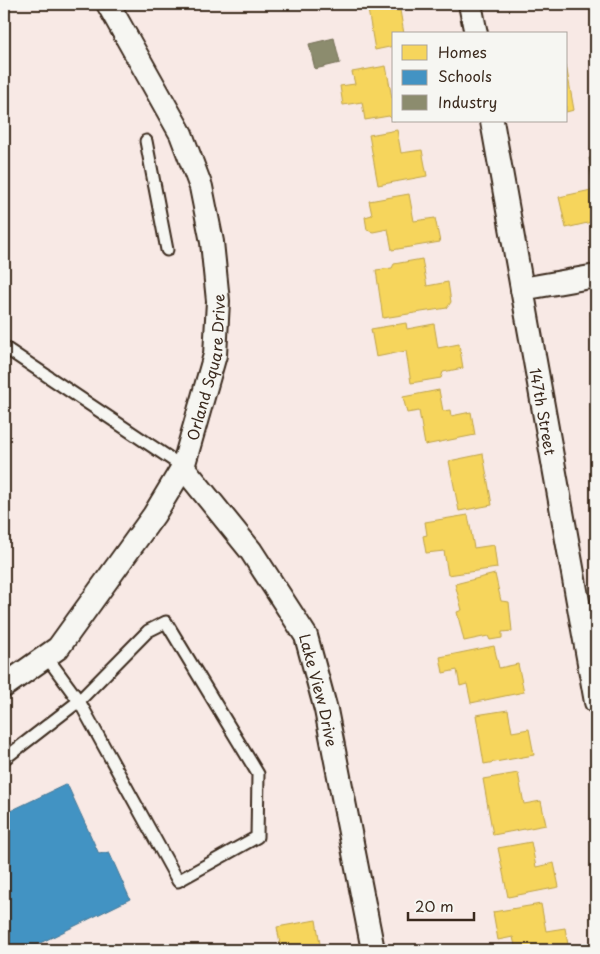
<svg xmlns="http://www.w3.org/2000/svg" width="600" height="954" font-family="'Playpen Sans',sans-serif">
  <style>
    .homes { fill: #f6d55c; stroke: #bea249 }
    .schools { fill: #4393c3; stroke: #417492 }
    .industry { fill: #8c8c6e; stroke: #746f56 }
    .lines { fill: none; stroke-linecap: round; stroke-linejoin: round }
    .service-casing { stroke: #3b2a1e; stroke-width: 15 }
    .minor-casing { stroke: #3b2a1e; stroke-width: 26 }
    .service { stroke: #f6f6f2; stroke-width: 11 }
    .minor { stroke: #f6f6f2; stroke-width: 22 }
    .labels { text-anchor: middle; dominant-baseline: central; stroke-width: 5; stroke-linejoin: round; paint-order: stroke }
    .street-label { font-size: 15px; fill: #3b2a1e; stroke: #f6f6f2 }
  </style>
  <rect width="100%" height="100%" fill="#f8e9e5"/>
  <filter id="ink" filterUnits="userSpaceOnUse"><feTurbulence type="fractalNoise" baseFrequency=".02" numOctaves="2"/><feDisplacementMap in="SourceGraphic" scale="10" xChannelSelector="R" yChannelSelector="G"/><feConvolveMatrix kernelMatrix="1 2 1 2 8 2 1 2 1" color-interpolation-filters="sRGB"/></filter>
  <g filter="url(#ink)">
    <!-- homes -->
    <g class="homes">
      <path d="M367 4H399L404 34H394V46L375 50Z"/>
      <path d="M526 4H542L527 7Z"/>
      <path d="M566 65 574 110 566 112Z"/>
      <path d="M386 66 392 98H394V121L389 116 365 120 362 102 343 105 340 86 355 84 352 72Z"/>
      <path d="M397 130 401 153 422 150 427 176 378 185 369 135Z"/>
      <path d="M596 189V221L566 228 559 197Z"/>
      <path d="M409 194 414 221 435 218 440 242 392 250 388 229 373 232 367 230 365 217 372 215 369 201Z"/>
      <path d="M422 259 427 286 448 282 451 302 447 308 383 318 376 270 392 268 394 264Z"/>
      <path d="M406 323 407 329 434 324 438 348 459 344 463 368 443 372 441 378 411 383 406 351 376 357 371 329Z"/>
      <path d="M439 390 443 411 450 410 451 416 471 412 475 435 425 445 419 411 407 413 403 397Z"/>
      <path d="M483 454 492 505 459 511 449 461Z"/>
      <path d="M468 515 474 548 494 545 497 568 448 575 444 551 426 553 423 536 427 535 425 522Z"/>
      <path d="M495 574 501 601 509 602 512 631 502 632V638L490 640 488 636 464 641 457 612 462 610 455 584Z"/>
      <path d="M494 646 499 668 518 664 524 692 471 703 467 684 460 686 457 670 443 673 440 657Z"/>
      <path d="M508 710 512 732 529 729 534 755 484 764 476 715Z"/>
      <path d="M518 773 524 804 541 801 546 825 493 835 483 779Z"/>
      <path d="M531 842 536 867 554 863 559 887 508 897 498 848Z"/>
      <path d="M541 904 546 931 565 928 569 950H516L513 937 498 940 493 912Z"/>
      <path d="M316 920 321 950H281L277 927Z"/>
    </g>
    <!-- schools -->
    <path class="schools" d="M67 784 99 854 109 852 130 899 26 950H14L9 943 4 946V814Z"/>
    <!-- industry -->
    <g class="industry">
      <path d="M334 38 340 63 315 69 309 44Z"/>
      <path d="M596 157V179L592 180 589 158Z"/>
    </g>
    <g class="lines">
      <!-- service casing -->
      <g class="service-casing">
        <g id="service">
          <path d="M146 141 167 250"/>
          <path d="M4 347 183 467"/>
          <path d="M4 759 79 701 148 631 166 622 258 774 257 837 178 881 79 701 46 656"/>
        </g>
      </g>
      <!-- minor casing -->
      <g class="minor-casing">
        <g id="minor">
          <path d="M470 4 476 34"/>
          <path id="s1" d="M492 121 596 702"/>
          <path d="M522 289 596 276"/>
          <path id="s2" d="M183 467 251 551 306 636 326 710 373 950"/>
          <path id="s3" d="M4 686 58 648 154 515 183 467 215 355 218 301 212 242 201 187 181 134 108 4"/>
        </g>
      </g>
      <!-- service -->
      <use href="#service" class="service"/>
      <!-- minor -->
      <use href="#minor" class="minor"/>
    </g>
  </g>
  <g class="labels">
    <!-- street labels -->
    <g class="street-label">
      <text stroke="none"><textPath href="#s3" startOffset="389">Orland Square Drive</textPath></text>
      <text stroke="none"><textPath href="#s1" startOffset="295">147th Street</textPath></text>
      <text stroke="none"><textPath href="#s2" startOffset="265">Lake View Drive</textPath></text>
    </g>
  </g>
  <!-- margin -->
  <rect width="600" height="954" fill="none" stroke="#f6f6f2" stroke-width="20"/>
  <rect x="10" y="10" width="580" height="934" fill="none" stroke="#3b2a1e" stroke-width="2" filter="url(#ink)"/>
  <!-- legend -->
  <rect x="392" y="32" width="175" height="90" fill="#f6f6f2" stroke="#aba49d"/>
  <rect x="402" y="45" width="25" height="15" fill="#f6d55c" stroke="#aba49d"/>
  <text x="438" y="58" font-size="15" fill="#3b2a1e">Homes</text>
  <rect x="402" y="70" width="25" height="15" fill="#4393c3" stroke="#aba49d"/>
  <text x="438" y="82" font-size="15" fill="#3b2a1e">Schools</text>
  <rect x="402" y="95" width="25" height="15" fill="#8c8c6e" stroke="#aba49d"/>
  <text x="438" y="108" font-size="15" fill="#3b2a1e">Industry</text>
  <!-- scale -->
  <path d="M408 912v8h66v-8" fill="none" stroke="#3b2a1e" stroke-width="2.5"/>
  <text x="415" y="912" font-size="15" fill="#3b2a1e" stroke="#f6f6f2" stroke-width="4" paint-order="stroke">20 m</text>
</svg>
